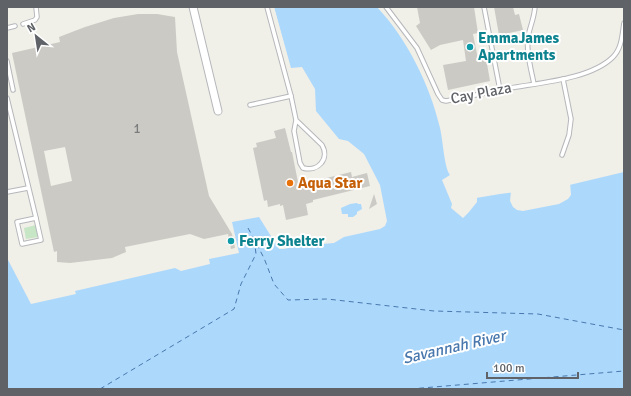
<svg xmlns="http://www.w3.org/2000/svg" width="631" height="396" font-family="Signika,sans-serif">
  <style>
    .green { fill: #c6e6c6 }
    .water { fill: #acd8fc }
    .pier { fill: #f0efe8 }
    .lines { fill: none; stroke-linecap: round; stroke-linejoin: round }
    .ferry { stroke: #4878ae; stroke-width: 1; stroke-dasharray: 5 4; stroke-linecap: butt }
    .building { fill: #cccac4; fill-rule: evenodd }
    .lane-casing { stroke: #b5b7bb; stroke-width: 5.5 }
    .street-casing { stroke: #b5b7bb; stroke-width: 9 }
    .lane { stroke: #fff; stroke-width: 3.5 }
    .street { stroke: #fff; stroke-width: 7 }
    .culture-dot { fill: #0f9aa8; stroke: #fff; stroke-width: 1.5 }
    .food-dot { fill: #e8710a; stroke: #fff; stroke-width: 1.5 }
    .labels { text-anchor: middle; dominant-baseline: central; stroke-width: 4; stroke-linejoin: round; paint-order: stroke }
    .number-label { font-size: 13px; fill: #7a7c7e }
    .culture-label { font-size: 15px; font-weight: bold; fill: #0d838f; stroke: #fff; text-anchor: start }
    .street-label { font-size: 15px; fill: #5f6267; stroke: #fff }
    .food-label { font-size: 15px; font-weight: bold; fill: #c56008; stroke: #fff; text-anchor: start }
    .water-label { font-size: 16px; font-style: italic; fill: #4878ae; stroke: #fff }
  </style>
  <rect width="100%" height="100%" fill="#f0efe8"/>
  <!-- green -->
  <path class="green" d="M36 225 38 237 26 239 24 228Z"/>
  <!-- water -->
  <g class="water">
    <path d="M274 7H377C407 39 430 85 440 128 443 140 444 167 450 175L447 181 464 200 500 194 561 187 624 172V389H7V258L31 304 76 294 75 291 175 268 181 271 210 264 209 259 239 253 232 222 259 217 279 249H284L315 242 322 244 334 243 344 237 380 229 385 226 387 221 380 185 364 154 348 141 339 139 316 111 315 89 302 67 291 68Z"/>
    <path d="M357 203 358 204H361L362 209 357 212V214L353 217H348V214H342L341 208 350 204Z"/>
  </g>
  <!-- pier -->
  <g class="pier">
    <path d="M272 7H274L291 70 289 69Z"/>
    <path d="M450 175 452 176 450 181 464 198 477 196V202L469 212 463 218 451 208 452 204 442 180Z"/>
    <path d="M570 182 571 195 568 199 559 204 523 211 517 210 513 207 510 201 511 191Z"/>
  </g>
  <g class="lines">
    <!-- ferry -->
    <g class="ferry">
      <path d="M248 228 264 258 274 284 288 300 327 299 434 311 538 314 624 330"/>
      <path d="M100 389 234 309 241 284 256 254 255 245 251 236"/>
      <path d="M410 389 624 371"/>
    </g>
  </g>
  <!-- building -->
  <g class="building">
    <path d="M417 7H474L478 33 473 34 478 59 486 58 490 81 448 90 443 65 466 61 463 40 440 45 431 50 416 26 420 23Z"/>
    <path d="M494 7H513L515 15 519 14 523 30 499 35Z"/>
    <path d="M138 14H157L175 17 177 52 209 196 232 234 235 248 231 249 228 234 204 239 190 234 125 247 126 252 112 258 70 263 57 262V251L54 252 12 53 60 42 59 37 85 27 114 18ZM65 147 72 181 51 186 44 151Z"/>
    <path d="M285 128 291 152H292L298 182 305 180 306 183 351 172 352 177 367 173 370 186 313 200V202L306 204 308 215 286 220 283 205 280 206V204L268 207 267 200 264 201 253 148 257 147 256 143 276 138 274 131Z"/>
    <path d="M374 194 377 204 369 209Z"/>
  </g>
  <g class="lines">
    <!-- lane casing -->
    <g class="lane-casing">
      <g id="lane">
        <path d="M267 7 291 96 296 120 294 131 300 163 303 168C318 172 330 159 322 145L296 120"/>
        <path d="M386 7 417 48 438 94 442 100 446 101C464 98 482 93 500 90 532 83 589 81 613 57 622 48 622 35 624 23"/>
        <path d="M484 7 500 90"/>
        <path d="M23 24 35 20 37 17 36 7"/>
        <path d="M7 28 15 26"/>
        <path d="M7 61 13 90"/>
        <path d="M534 84C531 69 526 52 528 37 530 26 534 19 535 7"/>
        <path d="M7 98 36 218"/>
        <path d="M250 105 291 96"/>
        <path d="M562 155 569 135 571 119 563 79"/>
        <path d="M7 192 28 188"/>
        <path d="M36 218 41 240 22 244 17 222Z"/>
      </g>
    </g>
    <!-- street casing -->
    <g class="street-casing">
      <path id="street" d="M193 7 218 111"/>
    </g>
    <!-- lane -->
    <use href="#lane" class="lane"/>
    <!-- street -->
    <use href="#street" class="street"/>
  </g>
  <!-- markers -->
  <g class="culture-dot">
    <circle cx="470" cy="47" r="4"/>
    <circle cx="231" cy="241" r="4"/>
  </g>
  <circle class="food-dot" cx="290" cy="183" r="4"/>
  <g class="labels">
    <!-- number labels -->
    <g class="number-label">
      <text x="137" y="129">1</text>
    </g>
    <!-- culture labels -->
    <g class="culture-label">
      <text x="478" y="38">EmmaJames<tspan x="478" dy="17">Apartments</tspan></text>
      <text x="239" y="241">Ferry Shelter</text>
    </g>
    <!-- street labels -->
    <g class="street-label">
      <text transform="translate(481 93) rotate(-11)">Cay Plaza</text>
    </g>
    <!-- food labels -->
    <g class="food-label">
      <text x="298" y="183">Aqua Star</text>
    </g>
    <!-- water labels -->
    <g class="water-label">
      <text transform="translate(454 347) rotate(-13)">Savannah River</text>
    </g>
  </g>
  <!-- border -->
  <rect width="631" height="396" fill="none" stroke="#5f6267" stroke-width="16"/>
  <!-- north arrow -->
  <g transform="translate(36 36) rotate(330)" stroke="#ffffff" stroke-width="3" paint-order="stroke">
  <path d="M0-3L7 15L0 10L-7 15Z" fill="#5f6267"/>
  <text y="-6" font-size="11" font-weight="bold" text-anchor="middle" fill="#5f6267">N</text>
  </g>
  <!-- scale -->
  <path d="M487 372v6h91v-6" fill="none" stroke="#5f6267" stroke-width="2"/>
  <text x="493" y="372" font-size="12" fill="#5f6267" stroke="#ffffff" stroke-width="3" paint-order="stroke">100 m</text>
</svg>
